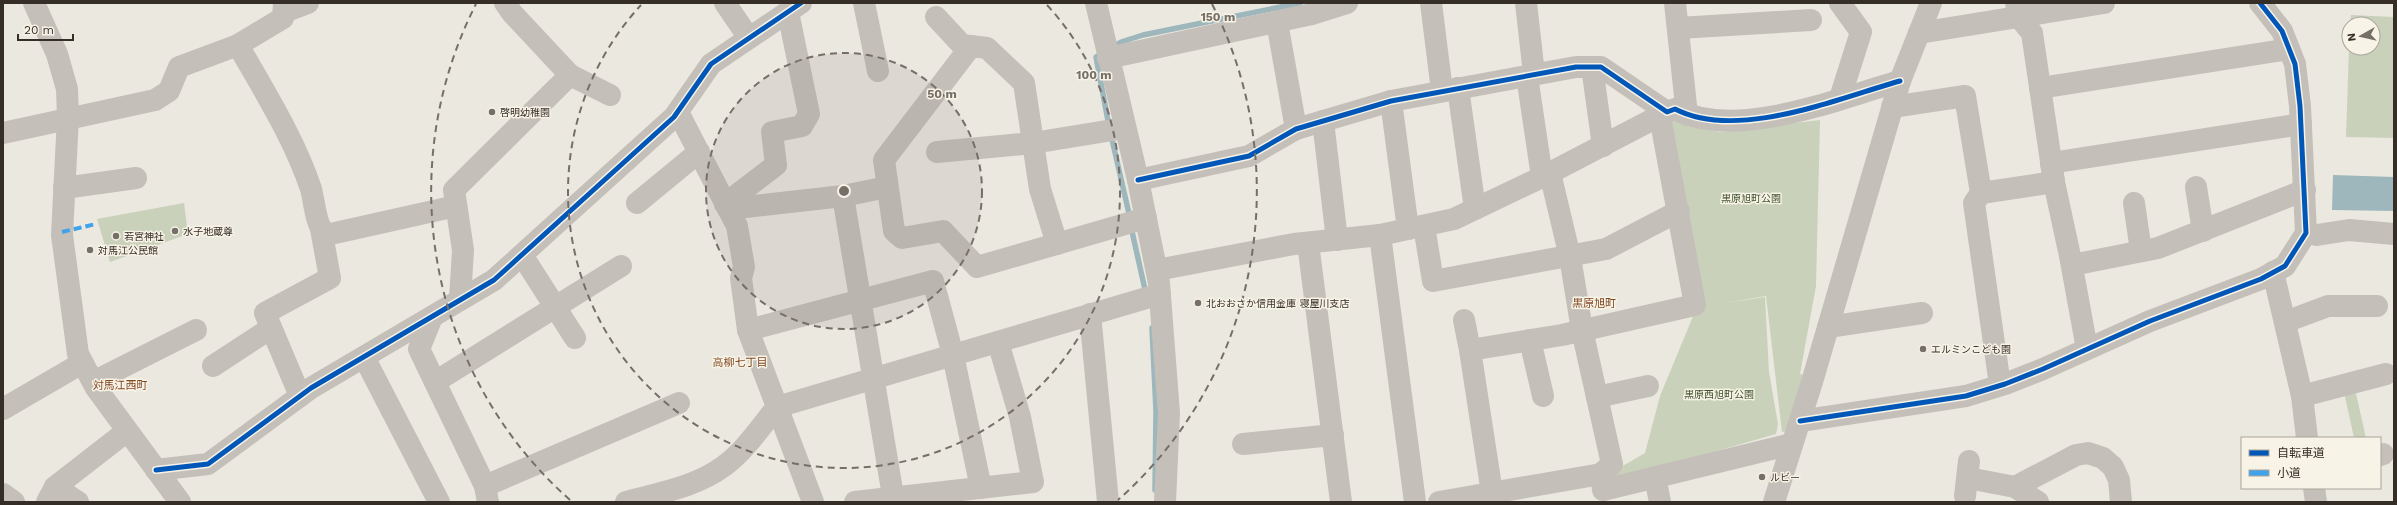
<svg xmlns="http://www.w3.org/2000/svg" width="2397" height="505" font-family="'Work Sans','Noto Sans JP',sans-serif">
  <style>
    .green { fill: #c9d1bb }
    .water { fill: #9db7bc }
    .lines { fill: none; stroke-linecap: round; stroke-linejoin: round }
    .stream { stroke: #9db7bc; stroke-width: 5.5 }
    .minor { stroke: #c4c0b9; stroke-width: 22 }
    .quiet { stroke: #3ea3eb; stroke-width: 4; stroke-dasharray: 8 4; stroke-linecap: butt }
    .cycleway-casing { stroke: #f8f3e7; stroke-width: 8 }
    .cycleway { stroke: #0057b8; stroke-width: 5 }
    .ring { fill: none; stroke: #756f68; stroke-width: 2; stroke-dasharray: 7 5 }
    .poi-dot { fill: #756f68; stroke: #f8f3e7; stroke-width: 1.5 }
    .labels { text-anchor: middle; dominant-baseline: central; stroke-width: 3; stroke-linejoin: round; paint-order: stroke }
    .poi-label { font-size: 10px; fill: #352e27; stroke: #f8f3e7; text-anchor: start }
    .park-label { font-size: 10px; fill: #3e522c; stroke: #f8f3e7 }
    .neighbourhood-label { font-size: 11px; fill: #804924; stroke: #f8f3e7 }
    .centre { fill: #756f68; stroke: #f8f3e7; stroke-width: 2 }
    .ring-label { font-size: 12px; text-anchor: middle; font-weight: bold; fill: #756f68; stroke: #f8f3e7; stroke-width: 3; stroke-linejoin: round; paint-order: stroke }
  </style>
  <rect width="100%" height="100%" fill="#ebe8e0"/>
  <!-- green -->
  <g class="green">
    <path d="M2351 15 2394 17V138L2346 137 2349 48H2373V24H2350Z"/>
    <path d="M1674 117 1699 128 1721 132 1820 120 1816 286 1800 374 1804 375 1786 431 1782 432 1766 296 1725 303 1765 297 1769 372 1778 424 1776 434 1612 481 1621 467 1645 453 1660 396 1694 314 1667 119Z"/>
    <path d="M184 203 188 234 110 262 97 219Z"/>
    <path d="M2355 389 2366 438H2354L2344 392Z"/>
  </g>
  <!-- water -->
  <path class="water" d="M2333 175 2394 177V211L2332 210Z"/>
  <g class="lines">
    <!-- stream -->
    <g class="stream">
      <path d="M1111 48 1121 42 1143 35 1300 3"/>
      <path d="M1104 52 1096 57 1109 126"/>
      <path d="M1111 135 1130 218"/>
      <path d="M1131 227 1146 294"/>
      <path d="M1152 328 1156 411 1155 490"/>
    </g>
    <!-- minor -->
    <g class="minor">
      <path d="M34 3 57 54 67 89 68 117 62 235 78 354 96 388 180 502"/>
      <path d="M505 3 512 13 570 75 610 95"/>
      <path d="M725 3 749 38"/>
      <path d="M864 3 878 71"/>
      <path d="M1096 3 1138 180 1159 283 1169 413 1165 502"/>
      <path d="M1431 3 1442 91"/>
      <path d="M1526 3 1534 74"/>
      <path d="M1675 3 1687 115"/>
      <path d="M2016 3 2019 17 2032 33 2054 182 2070 256 2087 349"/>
      <path d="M284 12 308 3"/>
      <path d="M936 17 962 45 987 48 1024 83 1040 189 1057 244"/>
      <path d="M1277 22 1296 129"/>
      <path d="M1678 28 1811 20"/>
      <path d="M1919 33 2104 3"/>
      <path d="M238 45C264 91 294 138 311 189 315 204 315 224 326 235L456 206"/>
      <path d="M971 46 884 160 894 231 902 238 943 231 977 267 1146 218"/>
      <path d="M1108 58 1312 14 1347 3"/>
      <path d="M1592 67 1603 146"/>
      <path d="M1527 76 1542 177"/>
      <path d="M1458 88 1475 209"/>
      <path d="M2040 88 2289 49"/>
      <path d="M1840 98 1861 32 1840 3"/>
      <path d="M1391 101 1408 229"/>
      <path d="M1892 107 1965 96 1981 193 1974 203 2000 385"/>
      <path d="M678 112 737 226 744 267 741 278 748 330 813 502"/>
      <path d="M1323 121 1337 240"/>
      <path d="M3 133 155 100 169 91 179 67 238 45 283 18 284 3"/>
      <path d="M937 152 1033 143 1125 128"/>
      <path d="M1550 173 1570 257 1582 330 1612 464 1601 474"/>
      <path d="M1138 180 1249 156 1296 129 1391 101 1576 67H1601L1667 112 1675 109C1737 141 1836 99 1900 81"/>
      <path d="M2196 187 2203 231"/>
      <path d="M64 188 136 178"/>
      <path d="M1981 193 2054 182 2051 163 2301 124"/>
      <path d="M843 196 887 187"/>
      <path d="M637 203 699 152"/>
      <path d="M2134 203 2141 251"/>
      <path d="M725 204 776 165 772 132 802 126 809 114 788 12"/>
      <path d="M728 209 843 196 894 502"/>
      <path d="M1424 226 1433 281 1606 249 1679 211"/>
      <path d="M2306 233 2317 235 2349 230 2394 234"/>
      <path d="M1380 235 1415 502"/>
      <path d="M1308 243 1341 502"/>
      <path d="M522 255 575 338"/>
      <path d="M2072 265 2158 248 2305 190"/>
      <path d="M1157 270 1294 244 1380 235 1454 219 1542 177 1667 112"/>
      <path d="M2273 272 2302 396 2307 438"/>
      <path d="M460 299 463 250 454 190 570 75"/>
      <path d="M1090 314 1108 502"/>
      <path d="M432 317 419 349 485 486 488 502"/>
      <path d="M1464 320 1470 350"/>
      <path d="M2285 322 2328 306H2377"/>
      <path d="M1828 327 1922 313"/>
      <path d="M748 330 933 281 953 355 981 488"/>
      <path d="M1530 340 1543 396"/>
      <path d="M364 357 439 502"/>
      <path d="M213 366 271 328"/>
      <path d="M93 382 196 330"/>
      <path d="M435 382 621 266"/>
      <path d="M300 396 265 313 330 278 321 229"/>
      <path d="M2302 396 2386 374"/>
      <path d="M1597 397 1648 386"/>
      <path d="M3 409 82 363"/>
      <path d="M1800 421 1966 396 2005 384 2043 369 2150 321 2261 279 2285 266 2306 233 2300 106 2295 64 2282 31 2260 3"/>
      <path d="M1243 444 1333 435"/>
      <path d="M2380 455 2383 454"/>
      <path d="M156 470 208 464 311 388 494 280 674 117 711 64 801 3"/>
      <path d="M1655 477 1660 502"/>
      <path d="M1968 478 2015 487 2038 502"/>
      <path d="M485 486 679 403"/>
      <path d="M55 487 78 502"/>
      <path d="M2015 487 2076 455 2088 453 2103 458 2113 467 2119 480 2121 502"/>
      <path d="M2314 488 2316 502"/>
      <path d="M1492 493 1470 350 1562 335 1695 305 1660 117"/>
      <path d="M3 494 14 502"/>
      <path d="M1965 496 1969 461"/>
      <path d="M47 502 55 487 127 431"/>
      <path d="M626 502C659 493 696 487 724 466 745 451 761 426 777 407L1160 294"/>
      <path d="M855 502 1033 482 1020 417 998 342"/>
      <path d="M1439 502 1601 474 1603 490 1792 444"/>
      <path d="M1774 502 1812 382 1900 81 1931 3"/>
    </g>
    <!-- quiet -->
    <path class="quiet" d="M62 232 96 224"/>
    <!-- cycleway casing -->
    <g class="cycleway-casing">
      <g id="cycleway">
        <path d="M1138 180 1249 156 1296 129 1391 101 1576 67H1601L1667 112 1675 109C1737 141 1836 99 1900 81"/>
        <path d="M1800 421 1966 396 2005 384 2043 369 2150 321 2261 279 2285 266 2306 233 2300 106 2295 64 2282 31 2260 3"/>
        <path d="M156 470 208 464 311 388 494 280 674 117 711 64 801 3"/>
      </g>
    </g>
    <!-- cycleway -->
    <use href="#cycleway" class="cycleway"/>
  </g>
  <!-- distance rings -->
  <circle cx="844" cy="191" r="138" fill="#756f68" fill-opacity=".12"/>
  <g class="ring">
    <circle cx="844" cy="191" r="138"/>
    <path d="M1047 5A276 276 0 1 1 641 5"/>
    <path d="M570 500A413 413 0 0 1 476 4M1212 4A413 413 0 0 1 1118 500"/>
  </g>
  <!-- markers -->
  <g class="poi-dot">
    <circle cx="492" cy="112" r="4"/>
    <circle cx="175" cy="231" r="4"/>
    <circle cx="116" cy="236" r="4"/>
    <circle cx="90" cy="250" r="4"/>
    <circle cx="1198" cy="303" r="4"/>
    <circle cx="1923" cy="349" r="4"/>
    <circle cx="1762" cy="477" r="4"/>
  </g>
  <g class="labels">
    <!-- poi labels -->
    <g class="poi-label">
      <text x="500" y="112">啓明幼稚園</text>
      <text x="183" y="231">水子地蔵尊</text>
      <text x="124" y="236">若宮神社</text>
      <text x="98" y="250">対馬江公民館</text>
      <text x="1206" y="303">北おおさか信用金庫 寝屋川支店</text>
      <text x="1931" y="349">エルミンこども園</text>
      <text x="1770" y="477">ルビー</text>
    </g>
    <!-- park labels -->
    <g class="park-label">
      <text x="1751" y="198">黒原旭町公園</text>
      <text x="1719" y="394">黒原西旭町公園</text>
    </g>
    <!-- neighbourhood labels -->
    <g class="neighbourhood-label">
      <text x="1594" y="303">黒原旭町</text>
      <text x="740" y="362">高柳七丁目</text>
      <text x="120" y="385">対馬江西町</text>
    </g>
  </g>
  <circle cx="844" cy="191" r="6" class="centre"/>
  <g class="ring-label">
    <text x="1218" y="21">150 m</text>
    <text x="1094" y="79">100 m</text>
    <text x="942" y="98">50 m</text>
  </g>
  <!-- border -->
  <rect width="2397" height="505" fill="none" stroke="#352e27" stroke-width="8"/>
  <!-- legend -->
  <rect x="2241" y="437" width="140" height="52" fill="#f8f3e7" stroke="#aaa49a"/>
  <rect x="2249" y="450" width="20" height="6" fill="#0057b8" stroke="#aaa49a"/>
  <text x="2277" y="457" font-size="12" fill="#352e27">自転車道</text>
  <rect x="2249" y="470" width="20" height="6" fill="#3ea3eb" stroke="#aaa49a"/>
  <text x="2277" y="477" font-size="12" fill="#352e27">小道</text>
  <!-- north arrow -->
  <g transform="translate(2361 36) rotate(262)"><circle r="19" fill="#f8f3e7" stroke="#aaa49a"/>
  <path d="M0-3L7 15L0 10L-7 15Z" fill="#756f68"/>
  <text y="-6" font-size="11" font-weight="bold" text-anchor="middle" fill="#352e27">N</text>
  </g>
  <!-- scale -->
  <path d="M18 34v6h55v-6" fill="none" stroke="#352e27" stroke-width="2"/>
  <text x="24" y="34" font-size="12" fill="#352e27" stroke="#f8f3e7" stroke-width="3" paint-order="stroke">20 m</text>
</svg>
